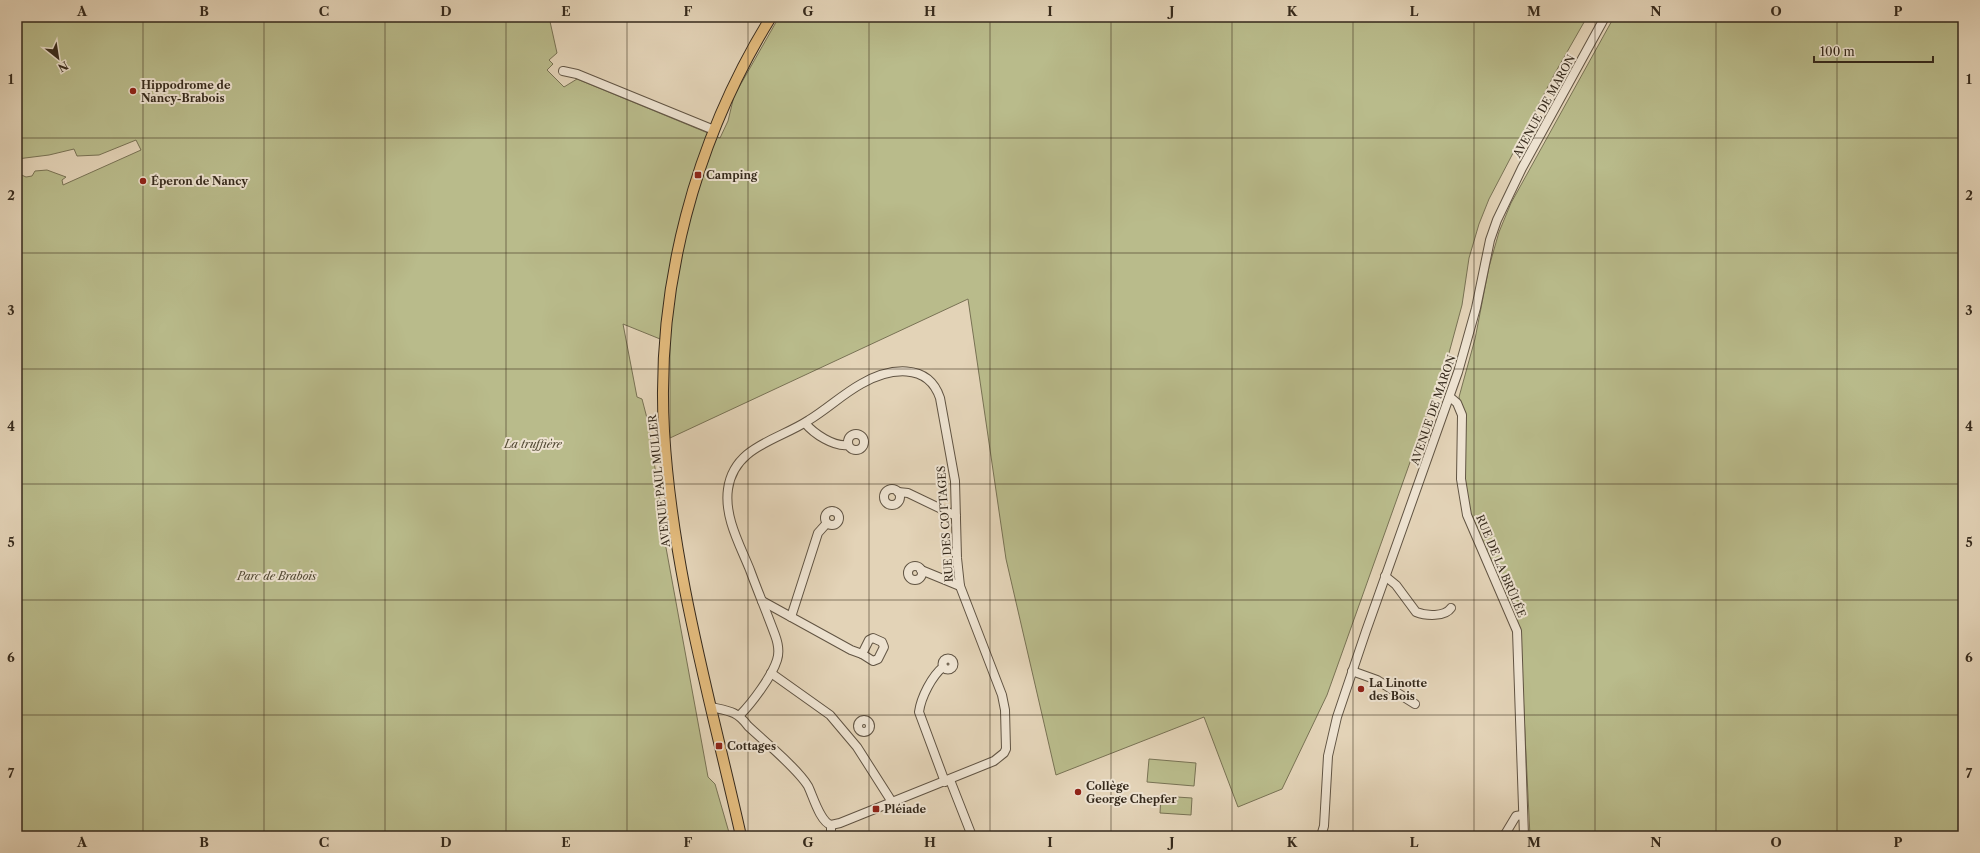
<svg xmlns="http://www.w3.org/2000/svg" width="1980" height="853" font-family="'Libre Caslon Text',serif">
  <style>
    .green { fill: #b9bb8b; stroke: #787254 }
    .lines { fill: none; stroke-linecap: round; stroke-linejoin: round }
    .minor-casing { stroke: #615443; stroke-width: 10 }
    .major-casing { stroke: #362a1c; stroke-width: 12 }
    .minor { stroke: #ede2d0; stroke-width: 8 }
    .major { stroke: #e2ba7c; stroke-width: 10 }
    .grid { fill: none; stroke: #362a1c; stroke-width: 1; stroke-opacity: 0.55 }
    .poi-dot { fill: #8f2418; stroke: #ede2d0; stroke-width: 1.5 }
    .labels { text-anchor: middle; dominant-baseline: central; stroke-width: 4; stroke-linejoin: round; paint-order: stroke }
    .poi-label { font-size: 11px; font-weight: bold; fill: #362a1c; stroke: #ede2d0; text-anchor: start }
    .street-label { font-size: 11px; fill: #362a1c; stroke: #ede2d0 }
    .park-label { font-size: 11px; font-style: italic; fill: #504732; stroke: #ede2d0 }
    .neatline { fill: none; stroke: #362a1c; stroke-width: 1.5 }
    .grid-label { font-size: 13px; text-anchor: middle; font-weight: bold; fill: #362a1c }
  </style>
  <rect width="100%" height="100%" fill="#e3d3b7"/>
  <filter id="stains"><feTurbulence type="fractalNoise" baseFrequency=".005" numOctaves="4"/><feColorMatrix values="0 0 0 0 .2 0 0 0 0 .09 0 0 0 0 .02 0 0 0 .5 -.17"/></filter>
  <radialGradient id="worn" r=".72"><stop offset=".6" stop-color="#630" stop-opacity="0"/><stop offset="1" stop-color="#630" stop-opacity=".3"/></radialGradient>
  <!-- green -->
  <g class="green">
    <path d="M17 17H549L557 53 549 60 553 64 547 70 564 87 577 79 720 138 728 121 734 96 779 17H1587L1555 73 1489 199 1479 224 1469 258 1462 305 1449 353 1327 695 1282 789 1238 807 1204 717 1056 775 1006 559 968 299 670 438V343L623 324 637 397 642 399 648 422 660 501 658 504 708 777 715 784 730 836H17V173L26 177 32 176 35 171 47 170 66 177 62 180 63 185 141 150 136 140 99 155 77 156 74 149 49 155 17 159Z"/>
    <path d="M1614 17H1963V836H1530L1520 632 1470 515 1464 488 1463 411 1459 397 1475 339 1489 267 1499 232 1511 203Z"/>
    <path d="M1149 759 1196 763 1194 786 1147 782Z"/>
    <path d="M1161 796 1192 798 1191 815 1160 813Z"/>
  </g>
  <g class="lines">
    <!-- minor casing -->
    <g class="minor-casing">
      <g id="minor">
        <path d="M563 71 577 74 714 130"/>
        <path d="M1450 397 1457 403 1462 415 1461 479 1467 515 1517 631 1524 836"/>
        <path d="M805 423C814 434 834 447 848 445"/>
        <circle cx="856" cy="442" r="8"/>
        <circle cx="892" cy="497" r="8"/>
        <path d="M898 492 908 493 956 516"/>
        <circle cx="832" cy="518" r="7"/>
        <circle cx="915" cy="573" r="7"/>
        <path d="M921 570 960 586"/>
        <path d="M1385 576 1396 585 1416 612C1426 616 1445 617 1451 608"/>
        <path d="M762 601 851 650 862 654"/>
        <path d="M791 617 818 533 827 523"/>
        <path d="M873 638 882 642 884 647 878 659 873 661 862 654 869 640Z"/>
        <circle cx="948" cy="664" r="5.5"/>
        <path d="M943 667C932 676 921 697 919 712L945 782"/>
        <path d="M1352 671 1377 680 1415 704"/>
        <path d="M771 673 830 715 857 747 892 802"/>
        <path d="M711 707C729 711 737 711 748 726 765 742 797 768 808 786 813 796 820 822 831 825"/>
        <path d="M740 715C752 703 772 676 777 660 780 651 778 643 775 635 767 613 758 592 750 570 740 545 724 517 728 489 734 446 779 440 809 420 827 409 843 394 861 384 889 368 928 362 940 398L955 481 957 558 960 586 1002 695 1005 710 1006 749 1004 753 994 761 840 823 831 825"/>
        <circle cx="864" cy="726" r="6"/>
        <path d="M950 780 972 836"/>
        <path d="M831 825V836"/>
        <path d="M1321 836 1324 826 1328 756 1337 717 1366 631 1458 372 1476 308 1490 240 1497 220 1522 168 1605 17"/>
        <path d="M1504 836 1516 816 1522 815"/>
      </g>
    </g>
    <!-- major casing -->
    <g class="major-casing">
      <path id="major" d="M741 836C711 702 672 569 664 431 656 286 695 140 771 17"/>
    </g>
    <!-- minor -->
    <use href="#minor" class="minor"/>
    <!-- major -->
    <use href="#major" class="major"/>
  </g>
  <!-- grid -->
  <path class="grid" d="M143 17V836M264 17V836M385 17V836M506 17V836M627 17V836M748 17V836M869 17V836M990 17V836M1111 17V836M1232 17V836M1353 17V836M1474 17V836M1595 17V836M1716 17V836M1837 17V836M17 138H1963M17 253H1963M17 369H1963M17 484H1963M17 600H1963M17 715H1963"/>
  <!-- markers -->
  <g class="poi-dot">
    <circle cx="133" cy="91" r="4"/>
    <rect x="694" y="171" width="8" height="8" rx="2"/>
    <circle cx="143" cy="181" r="4"/>
    <circle cx="1361" cy="689" r="4"/>
    <rect x="715" y="742" width="8" height="8" rx="2"/>
    <circle cx="1078" cy="792" r="4"/>
    <rect x="872" y="805" width="8" height="8" rx="2"/>
  </g>
  <g class="labels">
    <!-- poi labels -->
    <g class="poi-label">
      <text x="141" y="85">Hippodrome de<tspan x="141" dy="13">Nancy-Brabois</tspan></text>
      <text x="706" y="175">Camping</text>
      <text x="151" y="181">Éperon de Nancy</text>
      <text x="1369" y="683">La Linotte<tspan x="1369" dy="13">des Bois</tspan></text>
      <text x="727" y="746">Cottages</text>
      <text x="1086" y="786">Collège<tspan x="1086" dy="13">George Chepfer</tspan></text>
      <text x="884" y="809">Pléiade</text>
    </g>
    <!-- street labels -->
    <g class="street-label">
      <text transform="translate(1544 106) rotate(-61)">AVENUE DE MARON</text>
      <text transform="translate(1433 410) rotate(-71)">AVENUE DE MARON</text>
      <text transform="translate(659 481) rotate(-96)">AVENUE PAUL MULLER</text>
      <text transform="translate(945 524) rotate(-94)">RUE DES COTTAGES</text>
      <text transform="translate(1501 566) rotate(67)">RUE DE LA BRÛLÉE</text>
    </g>
    <!-- park labels -->
    <g class="park-label">
      <text x="533" y="444">La truffière</text>
      <text x="277" y="576">Parc de Brabois</text>
    </g>
  </g>
  <!-- margin -->
  <rect width="1980" height="853" fill="none" stroke="#e3d3b7" stroke-width="44"/>
  <!-- north arrow -->
  <g transform="translate(58 58) rotate(150)" stroke="#ede2d0" stroke-width="3" paint-order="stroke">
  <path d="M0-3L7 15L0 10L-7 15Z" fill="#362a1c"/>
  <text y="-6" font-size="11" font-weight="bold" text-anchor="middle" fill="#362a1c">N</text>
  </g>
  <!-- scale -->
  <path d="M1814 56v6h119v-6" fill="none" stroke="#362a1c" stroke-width="2"/>
  <text x="1820" y="56" font-size="12" fill="#362a1c" stroke="#ede2d0" stroke-width="3" paint-order="stroke">100 m</text>
  <rect x="22" y="22" width="1936" height="809" class="neatline"/>
  <g class="grid-label">
    <text x="82" y="16">A</text>
    <text x="204" y="16">B</text>
    <text x="324" y="16">C</text>
    <text x="446" y="16">D</text>
    <text x="566" y="16">E</text>
    <text x="688" y="16">F</text>
    <text x="808" y="16">G</text>
    <text x="930" y="16">H</text>
    <text x="1050" y="16">I</text>
    <text x="1172" y="16">J</text>
    <text x="1292" y="16">K</text>
    <text x="1414" y="16">L</text>
    <text x="1534" y="16">M</text>
    <text x="1656" y="16">N</text>
    <text x="1776" y="16">O</text>
    <text x="1898" y="16">P</text>
    <text x="11" y="84">1</text>
    <text x="1969" y="84">1</text>
    <text x="11" y="200">2</text>
    <text x="1969" y="200">2</text>
    <text x="11" y="315">3</text>
    <text x="1969" y="315">3</text>
    <text x="11" y="431">4</text>
    <text x="1969" y="431">4</text>
    <text x="11" y="547">5</text>
    <text x="1969" y="547">5</text>
    <text x="11" y="662">6</text>
    <text x="1969" y="662">6</text>
    <text x="11" y="778">7</text>
    <text x="1969" y="778">7</text>
    <text x="82" y="847">A</text>
    <text x="204" y="847">B</text>
    <text x="324" y="847">C</text>
    <text x="446" y="847">D</text>
    <text x="566" y="847">E</text>
    <text x="688" y="847">F</text>
    <text x="808" y="847">G</text>
    <text x="930" y="847">H</text>
    <text x="1050" y="847">I</text>
    <text x="1172" y="847">J</text>
    <text x="1292" y="847">K</text>
    <text x="1414" y="847">L</text>
    <text x="1534" y="847">M</text>
    <text x="1656" y="847">N</text>
    <text x="1776" y="847">O</text>
    <text x="1898" y="847">P</text>
  </g>
  <rect width="100%" height="100%" filter="url(#stains)"/>
  <rect width="100%" height="100%" fill="url(#worn)"/>
</svg>
